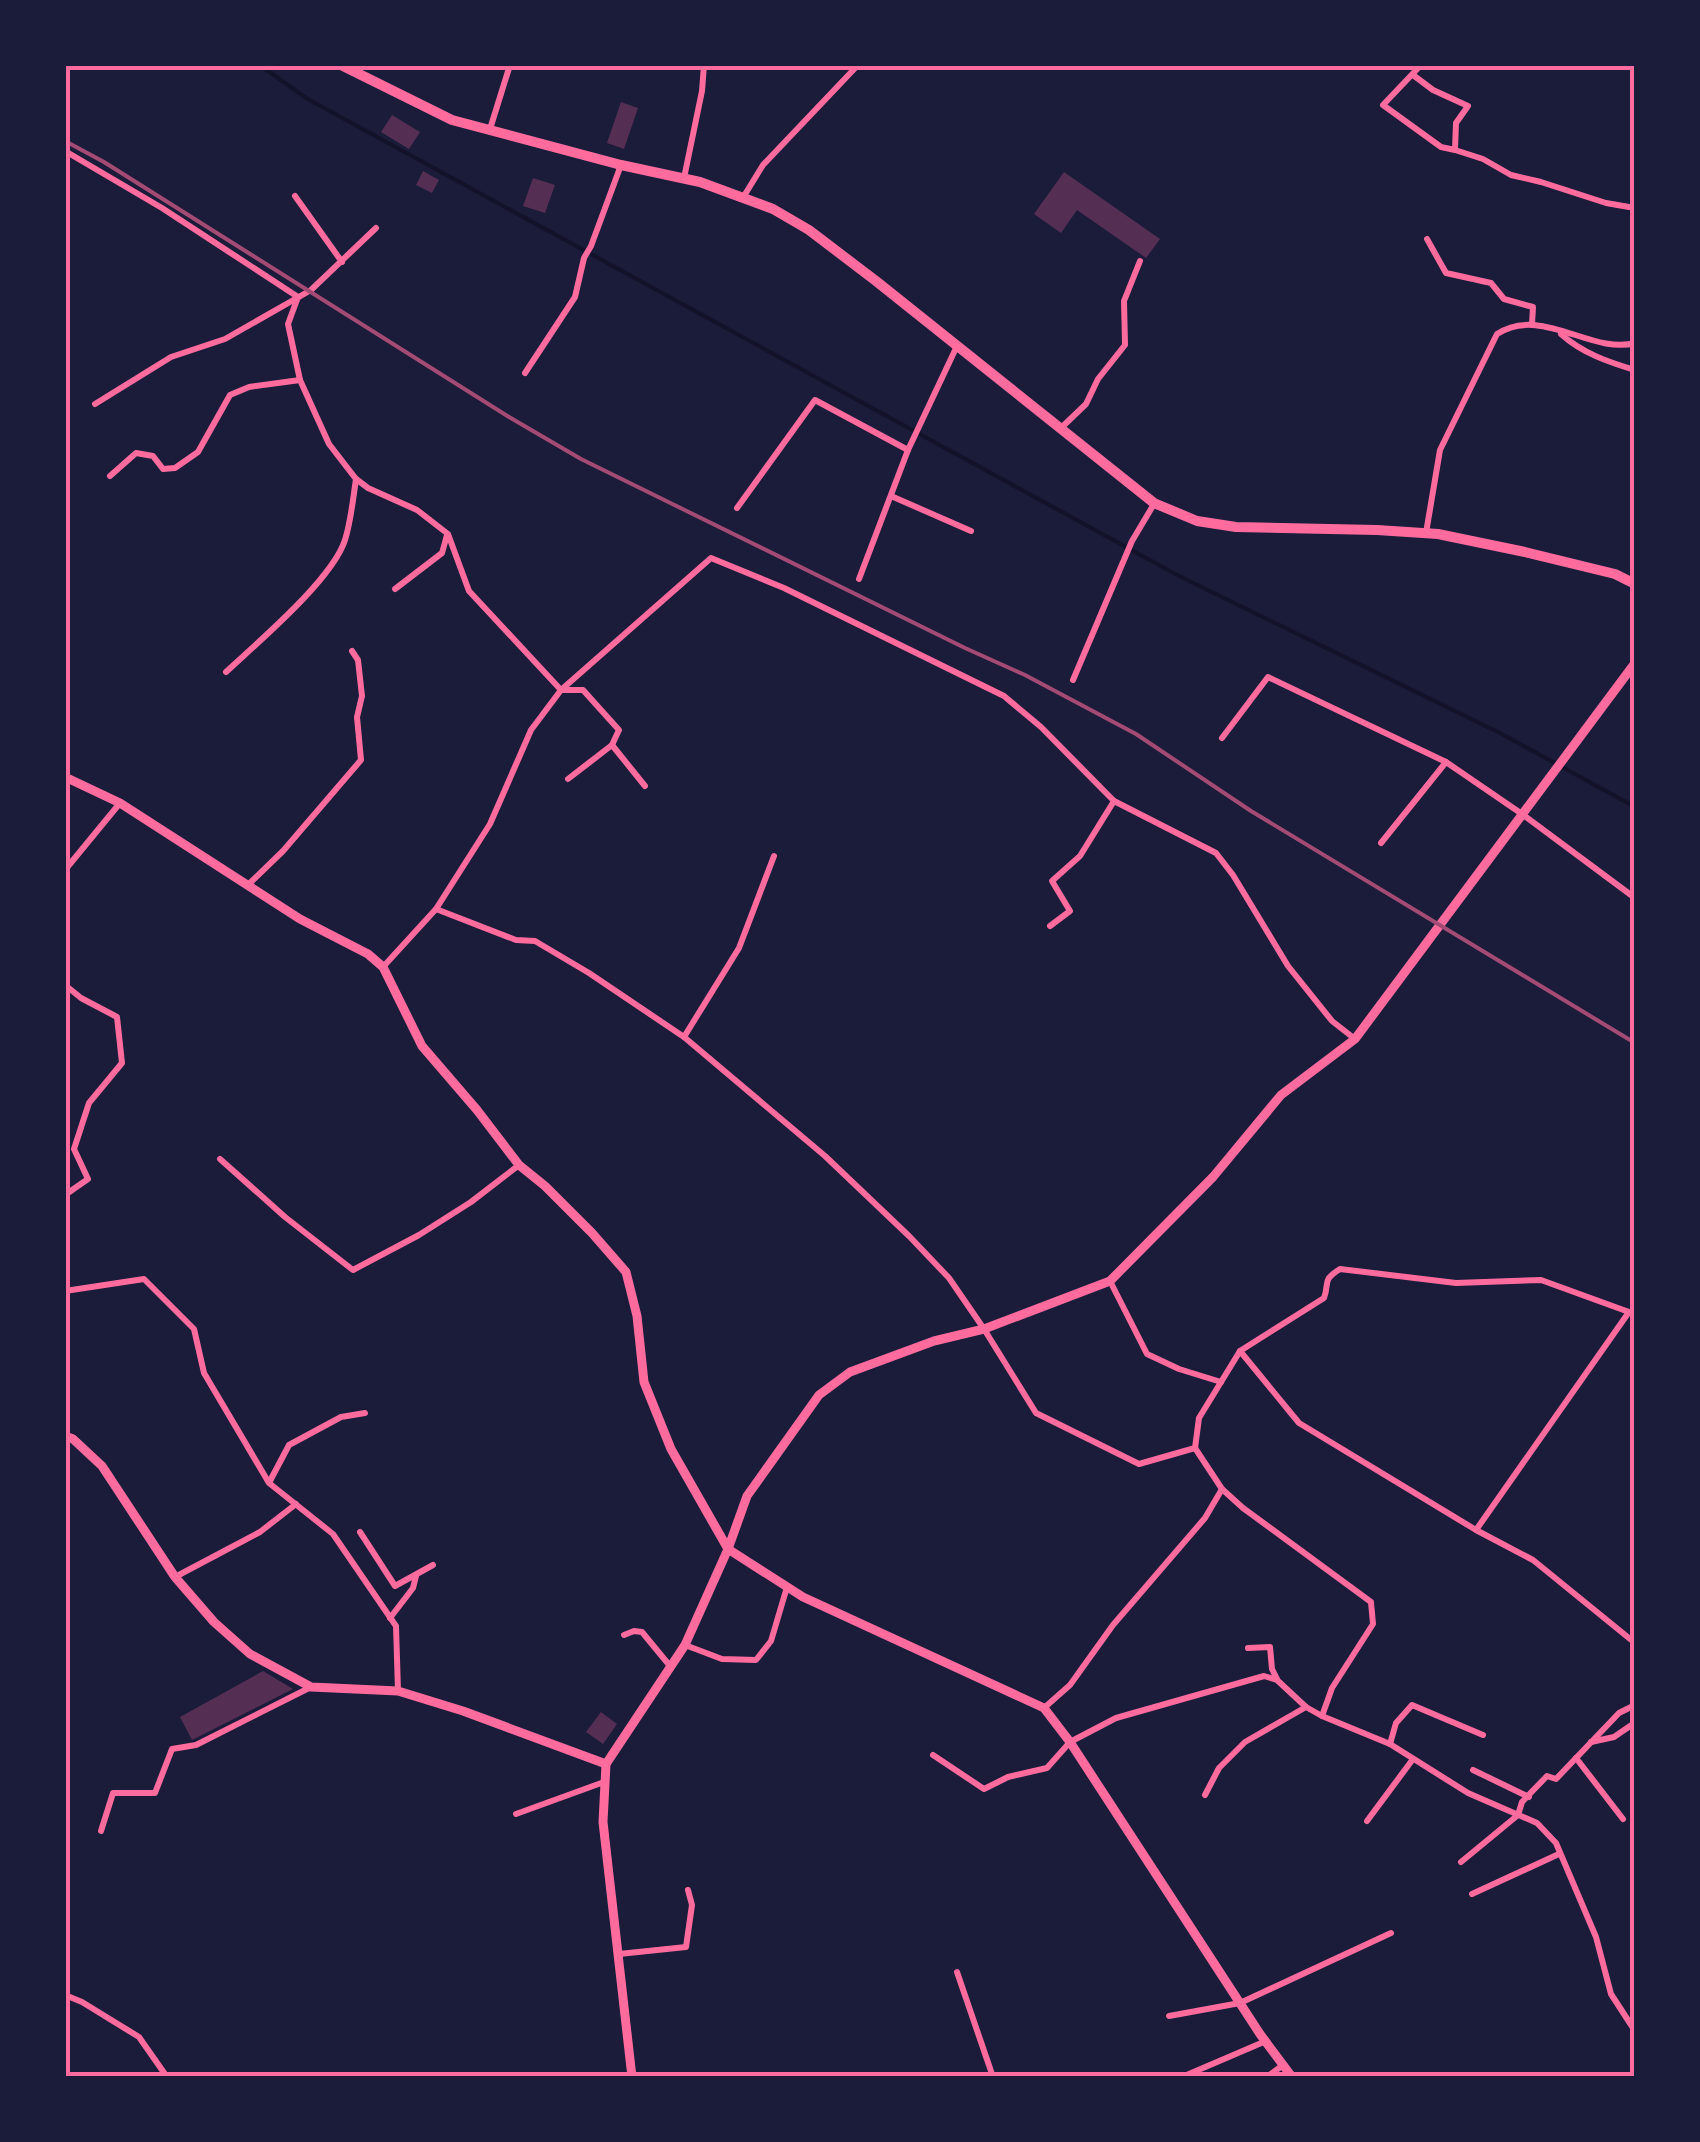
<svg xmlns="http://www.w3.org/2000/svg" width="1700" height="2142" font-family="Commissioner,sans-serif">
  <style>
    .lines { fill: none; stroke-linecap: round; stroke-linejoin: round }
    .stream { stroke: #12122b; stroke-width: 4 }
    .building { fill: #542f53 }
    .minor { stroke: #ff6b9d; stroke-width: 6 }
    .tertiary { stroke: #ff6b9d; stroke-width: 9 }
    .primary { stroke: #ff6b9d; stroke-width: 10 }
    .rail { stroke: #a44b75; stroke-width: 4 }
    .neatline { fill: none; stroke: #ff6b9d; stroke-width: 4 }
  </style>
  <rect width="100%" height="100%" fill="#1b1b3a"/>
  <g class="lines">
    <!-- stream -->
    <g class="stream">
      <path d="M196 65H218"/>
      <path d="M260 65 306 98 1179 576 1500 733 1635 807"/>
    </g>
  </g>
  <!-- building -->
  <g class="building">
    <path d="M621 102 638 108 624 149 607 143Z"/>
    <path d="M392 115 420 132 409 149 381 132Z"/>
    <path d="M423 171 439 180 432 193 416 185Z"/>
    <path d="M1064 172 1160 239 1146 258 1077 210 1061 233 1034 214Z"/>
    <path d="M533 178 555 185 545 213 523 206Z"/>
    <path d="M263 1671 293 1689 192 1740 180 1717Z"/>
    <path d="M601 1712 617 1724 603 1744 586 1732Z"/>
  </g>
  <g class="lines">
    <!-- minor -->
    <g class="minor">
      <path d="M1413 75 1433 90 1468 106 1456 123 1455 150 1441 147 1383 105 1421 65"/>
      <path d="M490 129 510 65"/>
      <path d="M1455 150 1483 159 1511 175 1541 182 1606 203 1635 208"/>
      <path d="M65 151 162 208 298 297 288 324 300 380 329 444 356 479 368 488 417 510 448 534 469 591 561 690H583L619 730 612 745 568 779"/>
      <path d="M684 178 702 91 704 65"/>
      <path d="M295 196 342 262"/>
      <path d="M744 196 763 165 858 65"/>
      <path d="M1427 239 1446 273 1491 283 1504 299 1533 307 1532 324"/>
      <path d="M1561 334C1582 353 1608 362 1635 370"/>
      <path d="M525 373 575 297 584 258 591 246 621 165"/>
      <path d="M95 404 171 357 225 339 311 290 376 228"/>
      <path d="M1060 429 1086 404 1098 379 1125 345 1124 301 1140 261"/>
      <path d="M110 476 136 453 153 456 163 469 175 468 198 452 230 395 249 387 300 380"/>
      <path d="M891 496 971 531"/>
      <path d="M737 508 815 400 908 450 957 346"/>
      <path d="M1426 533 1440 450 1497 334C1541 305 1592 355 1635 343"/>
      <path d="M859 579 908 450"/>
      <path d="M395 589 442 553 447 535"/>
      <path d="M226 672C258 642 332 580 345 540 351 521 353 499 356 479"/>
      <path d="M1073 680 1132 541 1154 504"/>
      <path d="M1222 738 1268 677 1446 762 1522 814 1635 898"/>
      <path d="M612 745 645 786"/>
      <path d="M1381 843 1446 762"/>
      <path d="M65 870 120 803"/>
      <path d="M249 884 283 851 361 760 357 717 362 696 358 660 352 651"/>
      <path d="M436 909 516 940 535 941 589 973 684 1037 825 1156 909 1236 949 1278 984 1329 1036 1413 1139 1464 1195 1448 1199 1418 1240 1351 1324 1298C1330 1282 1321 1281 1340 1269L1456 1283 1541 1280 1629 1312H1635"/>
      <path d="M1050 926 1070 911 1052 881 1080 856 1114 801"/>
      <path d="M383 967 436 909 490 824 531 730 561 690 711 558 784 588 1004 696 1041 727 1114 801 1216 853 1233 875 1288 966 1332 1021 1355 1039"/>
      <path d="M65 985 81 998 117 1017 122 1063 89 1103 74 1149 88 1179 65 1195"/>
      <path d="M684 1037 739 948 774 856"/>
      <path d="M220 1159 285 1217 353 1270 419 1235 471 1202 519 1165"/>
      <path d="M1110 1281 1147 1354 1179 1369 1221 1382"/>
      <path d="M65 1291 144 1279 194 1329 204 1373 269 1483 333 1534 396 1626 398 1691"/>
      <path d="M1240 1351 1299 1423 1476 1530 1533 1560 1635 1643"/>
      <path d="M1195 1448 1222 1489 1243 1508 1371 1602 1373 1624 1332 1688 1322 1716"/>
      <path d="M270 1481 289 1445 341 1417 365 1413"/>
      <path d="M1476 1530 1629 1312"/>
      <path d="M360 1532 395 1586 433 1565"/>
      <path d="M175 1577 260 1532 296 1504"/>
      <path d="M390 1618 413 1588 416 1576"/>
      <path d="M624 1635 634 1631 642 1632 670 1666"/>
      <path d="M685 1645 722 1659 756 1660 771 1641 787 1587"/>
      <path d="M1248 1648 1270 1647 1272 1669 1277 1679"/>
      <path d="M1044 1708 1070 1685 1113 1625 1205 1518 1222 1489"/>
      <path d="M1591 1742 1614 1737 1633 1724 1635 1725"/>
      <path d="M1390 1744 1396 1723 1412 1705 1483 1735"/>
      <path d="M933 1755 984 1789 1008 1777 1047 1768 1070 1742 1116 1718 1264 1676 1277 1680 1306 1707 1322 1716 1390 1744 1468 1793 1537 1823 1556 1843 1596 1937 1611 1994 1635 2031"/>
      <path d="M1576 1758 1623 1819"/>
      <path d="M1473 1770 1529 1797"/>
      <path d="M1205 1795 1219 1768 1245 1742 1306 1707"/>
      <path d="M516 1814 604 1782"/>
      <path d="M1367 1821 1413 1759"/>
      <path d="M101 1831 113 1793H155L172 1749 196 1745 311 1687"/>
      <path d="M1461 1862 1518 1815 1522 1802 1547 1776 1556 1779 1619 1713 1635 1705"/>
      <path d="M1472 1894 1559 1854"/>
      <path d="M619 1954 686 1947 692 1905 688 1890"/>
      <path d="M957 1972 993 2077"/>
      <path d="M65 1995 82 2002 139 2037 167 2077"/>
      <path d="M1169 2016 1240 2003 1391 1933"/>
      <path d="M1182 2077 1266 2041"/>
      <path d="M1267 2077 1283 2065"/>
    </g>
    <!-- tertiary -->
    <g class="tertiary">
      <path d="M65 777 120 803 300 919 368 954 383 967 422 1046 477 1110 519 1165 545 1186 592 1233 626 1272 637 1316 644 1382 671 1449 728 1549 803 1597 1044 1708 1070 1742 1260 2034 1292 2077"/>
      <path d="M65 1436 73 1439 102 1466 175 1577 214 1622 250 1654 311 1687 398 1691 463 1711 606 1764"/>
      <path d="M632 2077 603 1822 606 1764 685 1645 728 1549 747 1496 819 1395 850 1372 934 1341 984 1329 1110 1281 1213 1177 1281 1095 1355 1039 1635 663"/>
    </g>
    <!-- primary -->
    <path class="primary" d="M341 65 452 120 621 165 700 182 773 209 809 230 876 281 1154 503 1197 521 1236 527 1377 530 1438 534 1525 552 1615 574 1635 584"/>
    <!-- rail -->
    <path class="rail" d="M65 141 104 162 509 417 581 459 965 648 1025 675 1136 734 1251 811 1635 1043"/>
  </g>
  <!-- border -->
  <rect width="1700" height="2142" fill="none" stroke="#1b1b3a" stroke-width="135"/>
  <rect x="68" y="68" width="1564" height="2006" class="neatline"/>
</svg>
